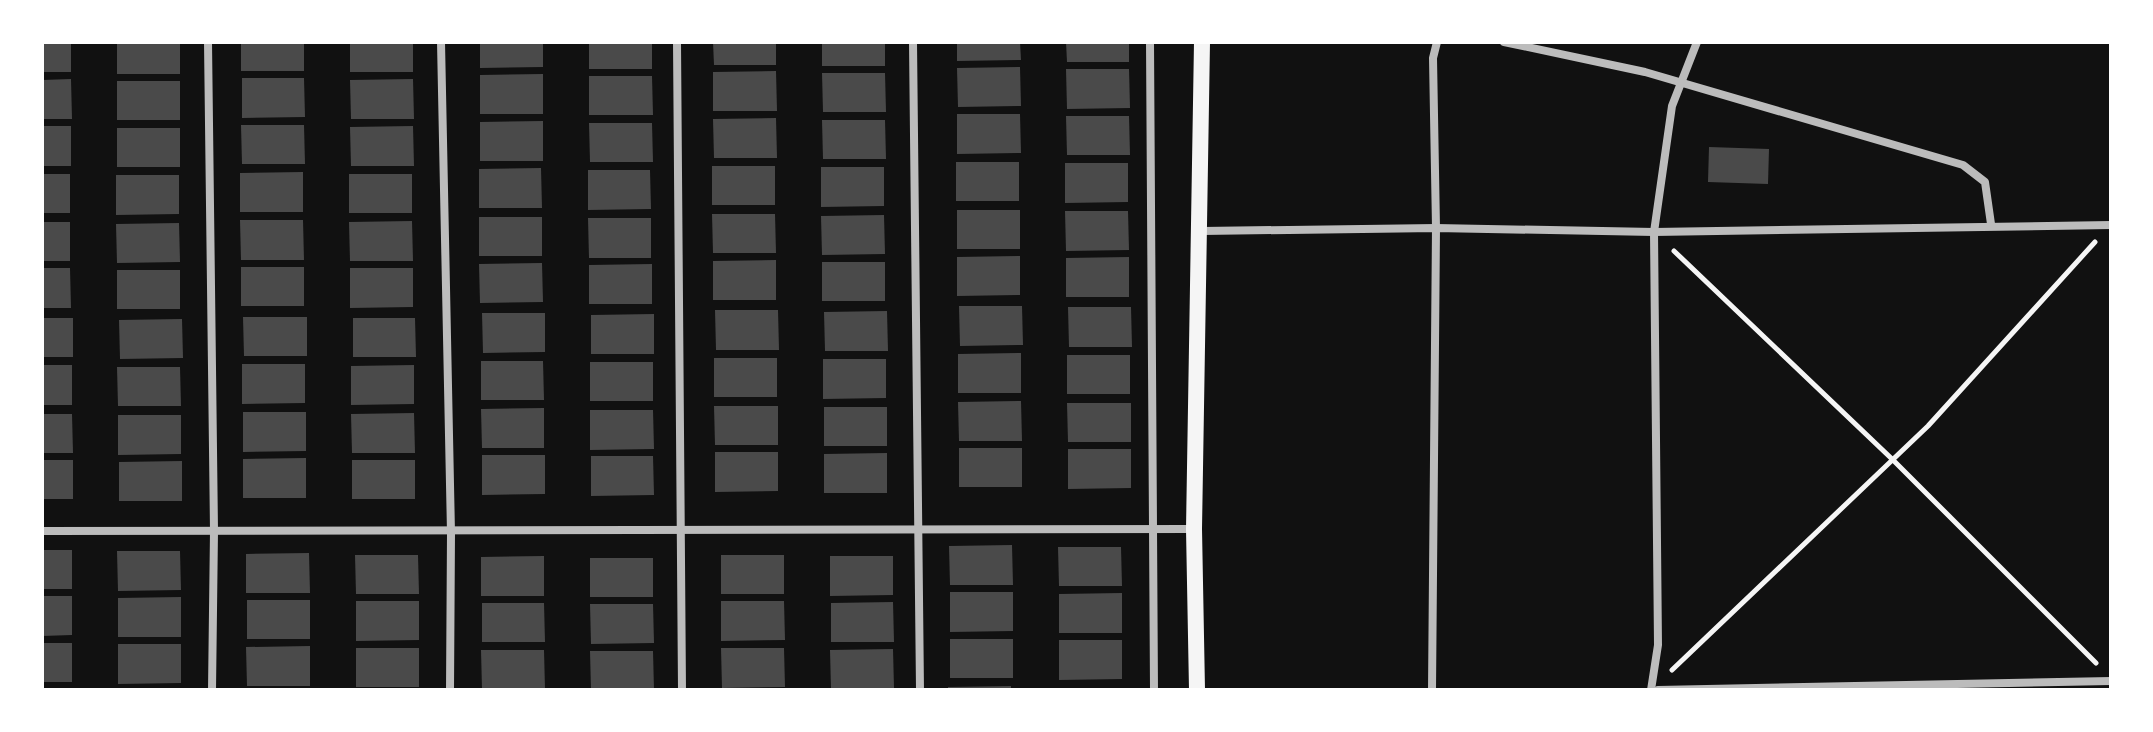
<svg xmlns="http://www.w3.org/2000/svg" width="2153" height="732" font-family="'Noto Sans',sans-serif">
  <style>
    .building { fill: #4a4a4a }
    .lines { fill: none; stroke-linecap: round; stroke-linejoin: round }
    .path { stroke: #f5f5f5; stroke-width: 5 }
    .minor { stroke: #bcbcbc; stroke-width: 8 }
    .secondary { stroke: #f5f5f5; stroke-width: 16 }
  </style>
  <rect width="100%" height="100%" fill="#111"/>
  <!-- building -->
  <g class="building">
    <rect x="42" y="42" width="29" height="30"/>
    <rect x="117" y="42" width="63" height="32"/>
    <rect x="241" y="42" width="63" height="29"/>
    <rect x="350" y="42" width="63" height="30"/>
    <path d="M480 42H543V67L480 68Z"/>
    <rect x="589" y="42" width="63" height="27"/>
    <path d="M713 42H776V65H714Z"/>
    <rect x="822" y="42" width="63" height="24"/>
    <path d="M957 42H1020L1021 60 957 61Z"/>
    <path d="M1066 42H1129V62H1067Z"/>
    <path d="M1020 67 1021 106 958 107 957 68Z"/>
    <path d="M1066 69H1129L1130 108 1067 109Z"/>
    <path d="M776 71 777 111H713V72Z"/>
    <path d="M822 73H885L886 112H823Z"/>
    <path d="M543 74V114H480V75Z"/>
    <path d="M589 76H652L653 115H589Z"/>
    <path d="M242 78H304L305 117 242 118Z"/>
    <path d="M71 79 72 119H42V80Z"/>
    <path d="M413 79 414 119H351L350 80Z"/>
    <rect x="117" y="81" width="63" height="39"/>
    <path d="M957 114H1020L1021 153 957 154Z"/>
    <path d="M1066 116H1129L1130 155H1067Z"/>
    <path d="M776 118 777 158H714L713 119Z"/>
    <path d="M822 120H885L886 159H823Z"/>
    <path d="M543 121V161H480V122Z"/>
    <path d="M589 123H652L653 162H590Z"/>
    <path d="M241 125H304L305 164H242Z"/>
    <rect x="42" y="126" width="29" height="40"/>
    <path d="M413 126 414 166H351L350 127Z"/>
    <rect x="117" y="128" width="63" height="39"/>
    <path d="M1709 147 1769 149 1768 184 1708 182Z"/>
    <rect x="956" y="162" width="63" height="39"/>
    <path d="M1065 163H1128V202L1065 203Z"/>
    <rect x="712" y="166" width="63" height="39"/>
    <path d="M821 167H884V206L821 207Z"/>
    <path d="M541 168 542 208H479V169Z"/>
    <path d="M588 170H650L651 209 588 210Z"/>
    <path d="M303 172V212H240V173Z"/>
    <rect x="42" y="174" width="28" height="39"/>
    <rect x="349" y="174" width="63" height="39"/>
    <path d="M116 175H179V214L116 215Z"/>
    <rect x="957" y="210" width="63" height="39"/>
    <path d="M1065 211H1128L1129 250 1066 251Z"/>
    <path d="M712 214H775L776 253H713Z"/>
    <path d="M884 215 885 254 822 255 821 216Z"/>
    <rect x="479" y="217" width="63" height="39"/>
    <path d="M588 218H651V258H589Z"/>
    <path d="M240 220H303L304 260H241Z"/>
    <path d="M412 221 413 261H350L349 222Z"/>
    <rect x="42" y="222" width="28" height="39"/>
    <path d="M179 223 180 262 117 263 116 224Z"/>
    <path d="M1020 256V295L957 296V257Z"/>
    <path d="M1129 257V297H1066V258Z"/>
    <path d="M776 260V300H713V261Z"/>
    <rect x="822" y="262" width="63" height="39"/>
    <path d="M542 263 543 302 480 303 479 264Z"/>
    <path d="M652 264V304H589V265Z"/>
    <rect x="241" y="267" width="63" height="39"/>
    <path d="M42 268H70L71 308H42Z"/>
    <path d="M350 268H413V307L350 308Z"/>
    <rect x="117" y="270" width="63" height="39"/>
    <path d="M959 306H1022L1023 345 960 346Z"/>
    <path d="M1068 307H1131L1132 347H1069Z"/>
    <path d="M715 310H778L779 350H716Z"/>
    <path d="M887 311 888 351H825L824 312Z"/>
    <path d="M482 313H545V352L483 353Z"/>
    <path d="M654 314V354H591V315Z"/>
    <path d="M243 317H307V356H244Z"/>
    <rect x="42" y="318" width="31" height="39"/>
    <path d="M353 318H415L416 357H353Z"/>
    <path d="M182 319 183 358 120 359 119 320Z"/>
    <path d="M1021 353V393H958V354Z"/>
    <rect x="1067" y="355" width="63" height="39"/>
    <rect x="714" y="358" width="63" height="39"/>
    <path d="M823 359H886V398L823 399Z"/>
    <path d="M481 361H543L544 400H481Z"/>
    <rect x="590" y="362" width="63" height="39"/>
    <path d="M242 364H305V403L242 404Z"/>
    <rect x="42" y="365" width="30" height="40"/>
    <path d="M414 365V404L351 405V366Z"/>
    <path d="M117 367H180L181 406H118Z"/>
    <path d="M1021 401 1022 441H959L958 402Z"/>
    <path d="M1067 403H1131V442H1068Z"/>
    <path d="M714 406H778V445H715Z"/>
    <rect x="824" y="407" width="63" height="39"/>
    <path d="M544 408V448H482L481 409Z"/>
    <path d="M590 410H653L654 449 590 450Z"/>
    <path d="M243 412H306V451L243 452Z"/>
    <path d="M414 413 415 453H352L351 414Z"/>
    <path d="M42 414H72L73 453H42Z"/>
    <path d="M118 415H181V454L118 455Z"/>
    <rect x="959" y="448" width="63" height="39"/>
    <path d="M1068 449H1131V488L1068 489Z"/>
    <path d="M715 452H778V491L715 492Z"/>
    <path d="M887 453V493H824V454Z"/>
    <path d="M482 455H545V494L482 495Z"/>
    <path d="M591 456H653L654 495 591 496Z"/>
    <path d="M306 458V498H243V459Z"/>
    <rect x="42" y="460" width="31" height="39"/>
    <rect x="352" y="460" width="63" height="39"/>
    <path d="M182 461V501H119V462Z"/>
    <path d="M1012 545 1013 585H950L949 546Z"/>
    <path d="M1058 547H1121L1122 586H1059Z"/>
    <rect x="42" y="550" width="30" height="39"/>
    <path d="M117 551H180L181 590 118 591Z"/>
    <path d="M309 553 310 593H246V554Z"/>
    <path d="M355 555H418L419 594H356Z"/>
    <rect x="721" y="555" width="63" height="39"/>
    <path d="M544 556V596H481V557Z"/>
    <path d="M830 556H893V595L830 596Z"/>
    <rect x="590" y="558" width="63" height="39"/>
    <path d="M950 592H1013V631L950 632Z"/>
    <path d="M1122 593V633H1059V594Z"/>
    <path d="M42 596H72V635L42 636Z"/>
    <path d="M181 597V637H118V598Z"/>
    <rect x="247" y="600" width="63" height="39"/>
    <path d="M356 601H419V640L356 641Z"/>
    <path d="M721 601H784L785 640 721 641Z"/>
    <path d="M893 602 894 642H831V603Z"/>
    <path d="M482 603H544L545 642H482Z"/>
    <path d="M590 604H653L654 643 591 644Z"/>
    <rect x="950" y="639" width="63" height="39"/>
    <path d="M1059 640H1122V679L1059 680Z"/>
    <rect x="42" y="643" width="30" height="39"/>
    <path d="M118 644H181V683L118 684Z"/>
    <path d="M310 646V686H247L246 647Z"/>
    <rect x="356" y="648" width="63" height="39"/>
    <path d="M721 648H784L785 687 722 688Z"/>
    <path d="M893 649 894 688 831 689 830 650Z"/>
    <path d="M481 650H544L545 689H482Z"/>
    <path d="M590 651H653L654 690H591Z"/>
    <path d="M1011 686V690H948V687Z"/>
  </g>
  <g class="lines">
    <!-- path -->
    <g class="path">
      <path d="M1674 251 1892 459 2096 663"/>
      <path d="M1672 670 1928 426 2095 242"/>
    </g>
    <!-- minor -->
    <g class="minor">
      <path d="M208 42 214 531 212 690"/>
      <path d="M441 42 451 533 450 690"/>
      <path d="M677 42 682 690"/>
      <path d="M913 42 920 690"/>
      <path d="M1150 42 1154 690"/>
      <path d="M1504 42 1645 72 1963 165 1985 182 1991 224"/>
      <path d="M1202 231 1436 228 1654 232 2111 225"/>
      <path d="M42 531 1194 529"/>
      <path d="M1432 690 1436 228 1433 58 1437 42"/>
      <path d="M1651 690 1658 645 1654 232 1672 106 1697 42"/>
      <path d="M1658 690 2111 681"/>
    </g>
    <!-- secondary -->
    <path class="secondary" d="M1197 690 1194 529 1202 42"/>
  </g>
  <!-- border -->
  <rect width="2153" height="732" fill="none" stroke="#ffffff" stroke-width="88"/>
</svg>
